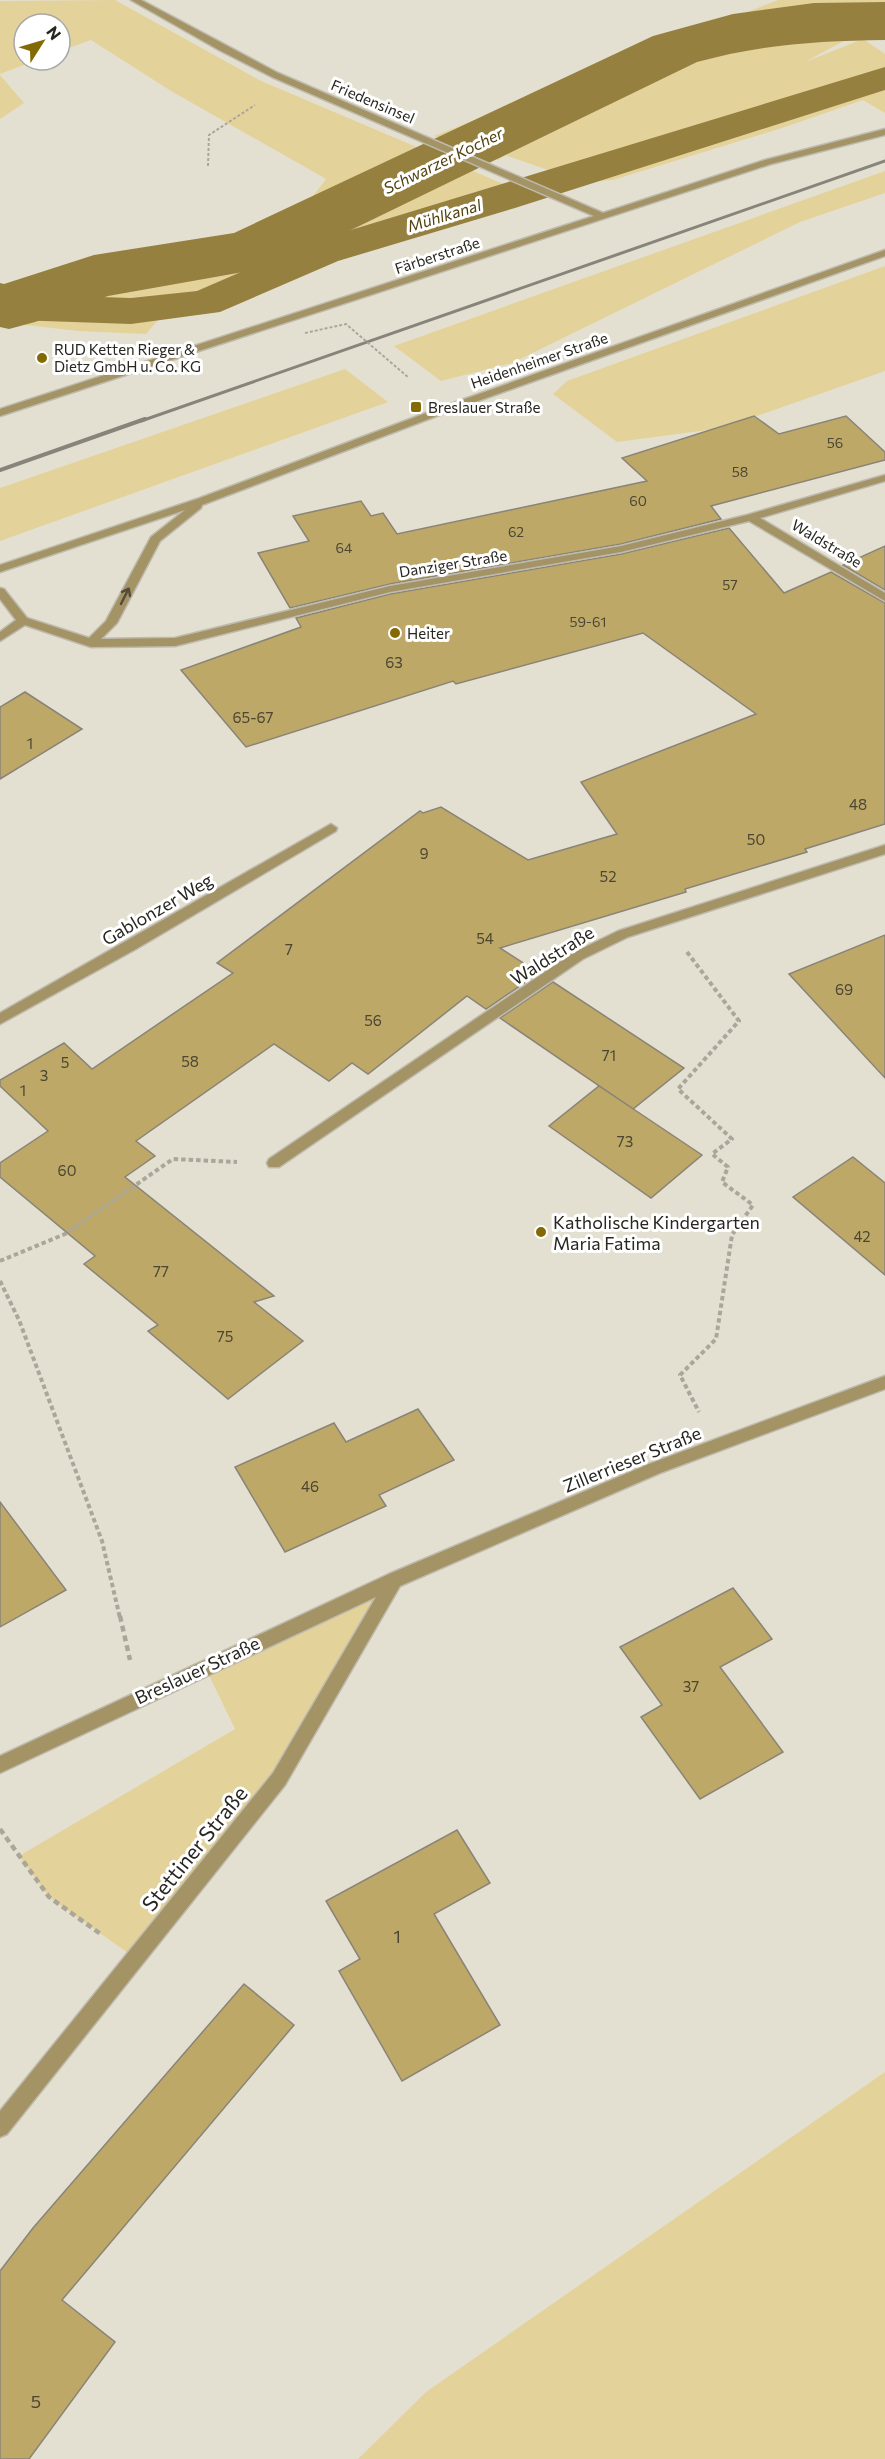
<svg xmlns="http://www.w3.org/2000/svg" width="885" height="2459" font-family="Commissioner,sans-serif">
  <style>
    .green { fill: #e4d29b }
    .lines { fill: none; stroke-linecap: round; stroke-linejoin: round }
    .canal { fill: #958040; fill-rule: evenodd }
    .river { fill: #958040; fill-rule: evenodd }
    .building { fill: #bda868; stroke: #898477; stroke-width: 1.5 }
    .minor-casing { stroke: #bebbae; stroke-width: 3 }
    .path-far2 { stroke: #aaa79a; stroke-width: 2; stroke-dasharray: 3 2; stroke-linecap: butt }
    .path-far1 { stroke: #aaa79a; stroke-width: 4; stroke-dasharray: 4.5 3; stroke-linecap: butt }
    .path { stroke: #aaa79a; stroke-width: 4.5; stroke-dasharray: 6 4; stroke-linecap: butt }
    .minor { fill: #a39365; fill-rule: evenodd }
    .rail-far1 { stroke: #87847a; stroke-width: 3 }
    .rail { stroke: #87847a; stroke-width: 4 }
    .path-bridge { stroke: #aaa79a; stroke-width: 2; stroke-dasharray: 3 2; stroke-linecap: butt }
    .oneway { stroke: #524c38 }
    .poi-dot { fill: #846a04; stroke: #fff; stroke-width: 2 }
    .labels { text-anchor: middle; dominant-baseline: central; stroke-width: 6; stroke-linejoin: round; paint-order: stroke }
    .far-number-label { font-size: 14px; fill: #4c4632 }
    .far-street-label { font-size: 15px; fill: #272620; stroke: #fff }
    .far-poi-label { font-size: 15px; fill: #272620; stroke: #fff; text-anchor: start }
    .number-label { font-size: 15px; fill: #4c4632 }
    .far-water-label { font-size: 16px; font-style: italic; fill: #50410d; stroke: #fff }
    .street-label { font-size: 18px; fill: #272620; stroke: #fff }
    .poi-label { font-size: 18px; fill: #272620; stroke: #fff; text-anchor: start }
    .near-number-label { font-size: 18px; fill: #4c4632 }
    .near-street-label { font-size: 21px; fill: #272620; stroke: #fff }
  </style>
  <rect width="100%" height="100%" fill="#e4e0d1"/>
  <!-- green -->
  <g class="green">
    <path d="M115 0 259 80 508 186 353 239 301 212 326 179 171 91 91 40 60 51V24H24V60H37L0 74V1Z"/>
    <path d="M778 0H885V29L862 31 805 62 863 39 885 54V113L863 100 782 128 613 180 582 182 505 155 498 160 434 136Z"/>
    <path d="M0 75 24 103 0 119Z"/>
    <path d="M885 171V193L800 222 512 363 441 381 394 346Z"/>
    <path d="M223 250 259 277 170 306 146 334 78 331 0 322V298L78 274 151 264Z"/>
    <path d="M885 266V371L723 428 617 442 553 394 567 381Z"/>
    <path d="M345 369 388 402 0 541V488Z"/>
    <path d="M395 1579 279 1779 135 1958 49 1897 19 1856 235 1729 205 1667Z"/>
    <path d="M885 2072V2459H358L426 2392Z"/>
  </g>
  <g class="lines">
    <!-- canal -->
    <path class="canal" d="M885 67V90L515 208 338 261 220 312 131 324 15 320 0 324V296L9 294 131 298 197 291 308 243Z"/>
    <!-- river -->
    <path class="river" d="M885 2V40C819 41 762 44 697 62L277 266 108 296 35 322 9 329 0 327V283L4 284 94 255 234 233 653 36 733 14 814 3Z"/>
  </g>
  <!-- building -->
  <g class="building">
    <path d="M754 416 779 434 846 416 885 452V460L711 506 721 519 621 544 390 584 290 608 258 553 309 541 293 516 361 501 371 516 383 513 397 534 647 481 622 458Z"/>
    <path d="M729 528 784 593 831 572 885 603V824L805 849 807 852 685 889 686 892 500 948 539 973 486 1009 467 996 368 1074 352 1063 329 1081 274 1044 136 1141 155 1156 125 1177 274 1296 254 1302 303 1341 228 1399 148 1331 158 1325 84 1264 95 1256 0 1177V1163L48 1131 0 1086V1080L64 1043 92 1069 233 973 217 963 420 811 423 813 441 807 528 860 617 834 581 782 756 714 643 633 456 684 453 681 246 747 181 670 301 627 296 618 390 594 621 554Z"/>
    <path d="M885 546V590L843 565Z"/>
    <path d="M25 692 82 729 0 779V707Z"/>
    <path d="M885 935V1078L789 974Z"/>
    <path d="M553 982 684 1068 633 1109 500 1018Z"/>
    <path d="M599 1086 702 1155 651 1198 549 1126Z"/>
    <path d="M853 1157 885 1183V1275L793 1197Z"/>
    <path d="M418 1409 454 1460 379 1495 386 1506 285 1552 235 1467 334 1423 346 1442Z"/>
    <path d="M0 1502 66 1590 0 1627Z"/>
    <path d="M733 1588 772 1639 720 1667 783 1752 700 1799 641 1717 662 1705 620 1647Z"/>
    <path d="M457 1830 490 1883 434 1914 500 2025 402 2081 339 1971 360 1959 326 1901Z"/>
    <path d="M244 1984 294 2025 62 2300 115 2342 29 2459H0V2271L33 2228Z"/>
  </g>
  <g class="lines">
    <!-- minor casing -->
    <g class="minor-casing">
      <g id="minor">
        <path d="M131 0H141L278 73 603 213 765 160 885 129V135L771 164 0 416V409L594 216 272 77 219 50Z"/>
        <path d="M885 250V256L450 411 202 505 201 508 160 541 117 623 101 639 175 638 390 586 621 546 747 515 885 475V481L760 518 885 593V601L749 521 621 552 390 592 175 646 91 647 25 625 0 641V632L16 620 0 599V588L4 589 27 618 89 638 106 621 151 537 185 510 0 572V565L200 498 442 407Z"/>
        <path d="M331 824 337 828 336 831 136 949 0 1024V1013Z"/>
        <path d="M885 845V854L628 937 583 959 279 1167H269L267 1163 269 1159 573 953 618 931Z"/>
        <path d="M885 1376V1389L660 1473 400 1586 285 1785 7 2134 0 2137V2111L273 1773 376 1597 0 1773V1756L389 1574 649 1464Z"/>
      </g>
    </g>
    <!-- path-far2 -->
    <path class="path-far2" d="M208 166 209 135 255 105"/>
    <!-- path-far1 -->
    <g class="path-far1">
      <path d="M687 952 739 1021 678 1089 732 1139 712 1154 728 1167 722 1182 753 1205 732 1235 716 1339 680 1375 699 1412"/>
      <path d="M0 1261 65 1234 173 1159 237 1162"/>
      <path d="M0 1281 19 1320 102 1541 120 1618"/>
    </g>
    <!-- path -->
    <g class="path">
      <path d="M120 1616 130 1660"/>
      <path d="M0 1829 49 1897 102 1935"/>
    </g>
    <!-- minor -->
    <use href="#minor" class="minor"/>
    <!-- rail-far1 -->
    <path class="rail-far1" d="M141 421 885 161"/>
    <!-- rail -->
    <path class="rail" d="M0 470 145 419"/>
    <!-- path-bridge -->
    <path class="path-bridge" d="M305 333 346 324 408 377"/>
  </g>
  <!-- one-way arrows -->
  <defs><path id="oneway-shaft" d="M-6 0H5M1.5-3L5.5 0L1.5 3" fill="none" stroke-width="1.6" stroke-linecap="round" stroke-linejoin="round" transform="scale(1.5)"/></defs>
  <use class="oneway" href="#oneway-shaft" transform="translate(125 596) rotate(-63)"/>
  <!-- markers -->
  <g class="poi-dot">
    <circle cx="42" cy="358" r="6"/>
    <rect x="410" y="401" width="12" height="12" rx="3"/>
    <circle cx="395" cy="633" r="6"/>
    <circle cx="541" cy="1232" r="6"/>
  </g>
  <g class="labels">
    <!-- far-number labels -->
    <g class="far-number-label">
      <text x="835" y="442">56</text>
      <text x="740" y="471">58</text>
      <text x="638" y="500">60</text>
      <text x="516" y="531">62</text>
      <text x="344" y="547">64</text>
      <text x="730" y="584">57</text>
      <text x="588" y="621">59-61</text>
    </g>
    <!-- far-street labels -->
    <g class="far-street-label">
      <text transform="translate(373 101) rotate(23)">Friedensinsel</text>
      <text transform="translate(437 255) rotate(-18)">Färberstraße</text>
      <text transform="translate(539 360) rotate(-19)">Heidenheimer Straße</text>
      <text transform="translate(827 543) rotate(31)">Waldstraße</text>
      <text transform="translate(453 563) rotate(-9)">Danziger Straße</text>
    </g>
    <!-- far-poi labels -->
    <g class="far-poi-label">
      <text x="54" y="349">RUD Ketten Rieger &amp;<tspan x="54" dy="17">Dietz GmbH u. Co. KG</tspan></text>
      <text x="428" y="407">Breslauer Straße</text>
      <text x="407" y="633">Heiter</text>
    </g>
    <!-- number labels -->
    <g class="number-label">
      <text x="394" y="662">63</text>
      <text x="253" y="717">65-67</text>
      <text x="30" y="743">1</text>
      <text x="858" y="804">48</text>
      <text x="756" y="839">50</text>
      <text x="424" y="853">9</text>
      <text x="608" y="876">52</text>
      <text x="485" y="938">54</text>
      <text x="289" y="949">7</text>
      <text x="844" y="989">69</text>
      <text x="373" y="1020">56</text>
      <text x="609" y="1055">71</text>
      <text x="190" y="1061">58</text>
      <text x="65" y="1062">5</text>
      <text x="44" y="1075">3</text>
      <text x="23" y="1090">1</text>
      <text x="625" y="1141">73</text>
      <text x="67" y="1170">60</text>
      <text x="862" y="1236">42</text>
      <text x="161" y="1271">77</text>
      <text x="225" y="1336">75</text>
      <text x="310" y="1486">46</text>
      <text x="691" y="1686">37</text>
    </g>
    <!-- far-water labels -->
    <g class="far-water-label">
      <text transform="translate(443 160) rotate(-26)">Schwarzer Kocher</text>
      <text transform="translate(444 215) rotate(-17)">Mühlkanal</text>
    </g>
    <!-- street labels -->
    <g class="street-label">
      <text transform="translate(157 909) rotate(-30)">Gablonzer Weg</text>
      <text transform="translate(552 955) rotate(-32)">Waldstraße</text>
      <text transform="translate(632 1459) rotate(-22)">Zillerrieser Straße</text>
      <text transform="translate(197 1670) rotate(-25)">Breslauer Straße</text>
    </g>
    <!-- poi labels -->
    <g class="poi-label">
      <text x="553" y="1222">Katholische Kindergarten<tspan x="553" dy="21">Maria Fatima</tspan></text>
    </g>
    <!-- near-number labels -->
    <g class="near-number-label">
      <text x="397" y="1936">1</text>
      <text x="36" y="2401">5</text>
    </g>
    <!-- near-street labels -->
    <g class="near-street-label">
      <text transform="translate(194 1848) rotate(-51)">Stettiner Straße</text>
    </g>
  </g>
  <!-- north arrow -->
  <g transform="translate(42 42) rotate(53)"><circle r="28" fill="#ffffff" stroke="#a9a8a6" stroke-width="1.5"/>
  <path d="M0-4.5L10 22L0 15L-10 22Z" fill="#846a04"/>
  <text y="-9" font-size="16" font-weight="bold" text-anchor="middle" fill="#272620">N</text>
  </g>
</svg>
